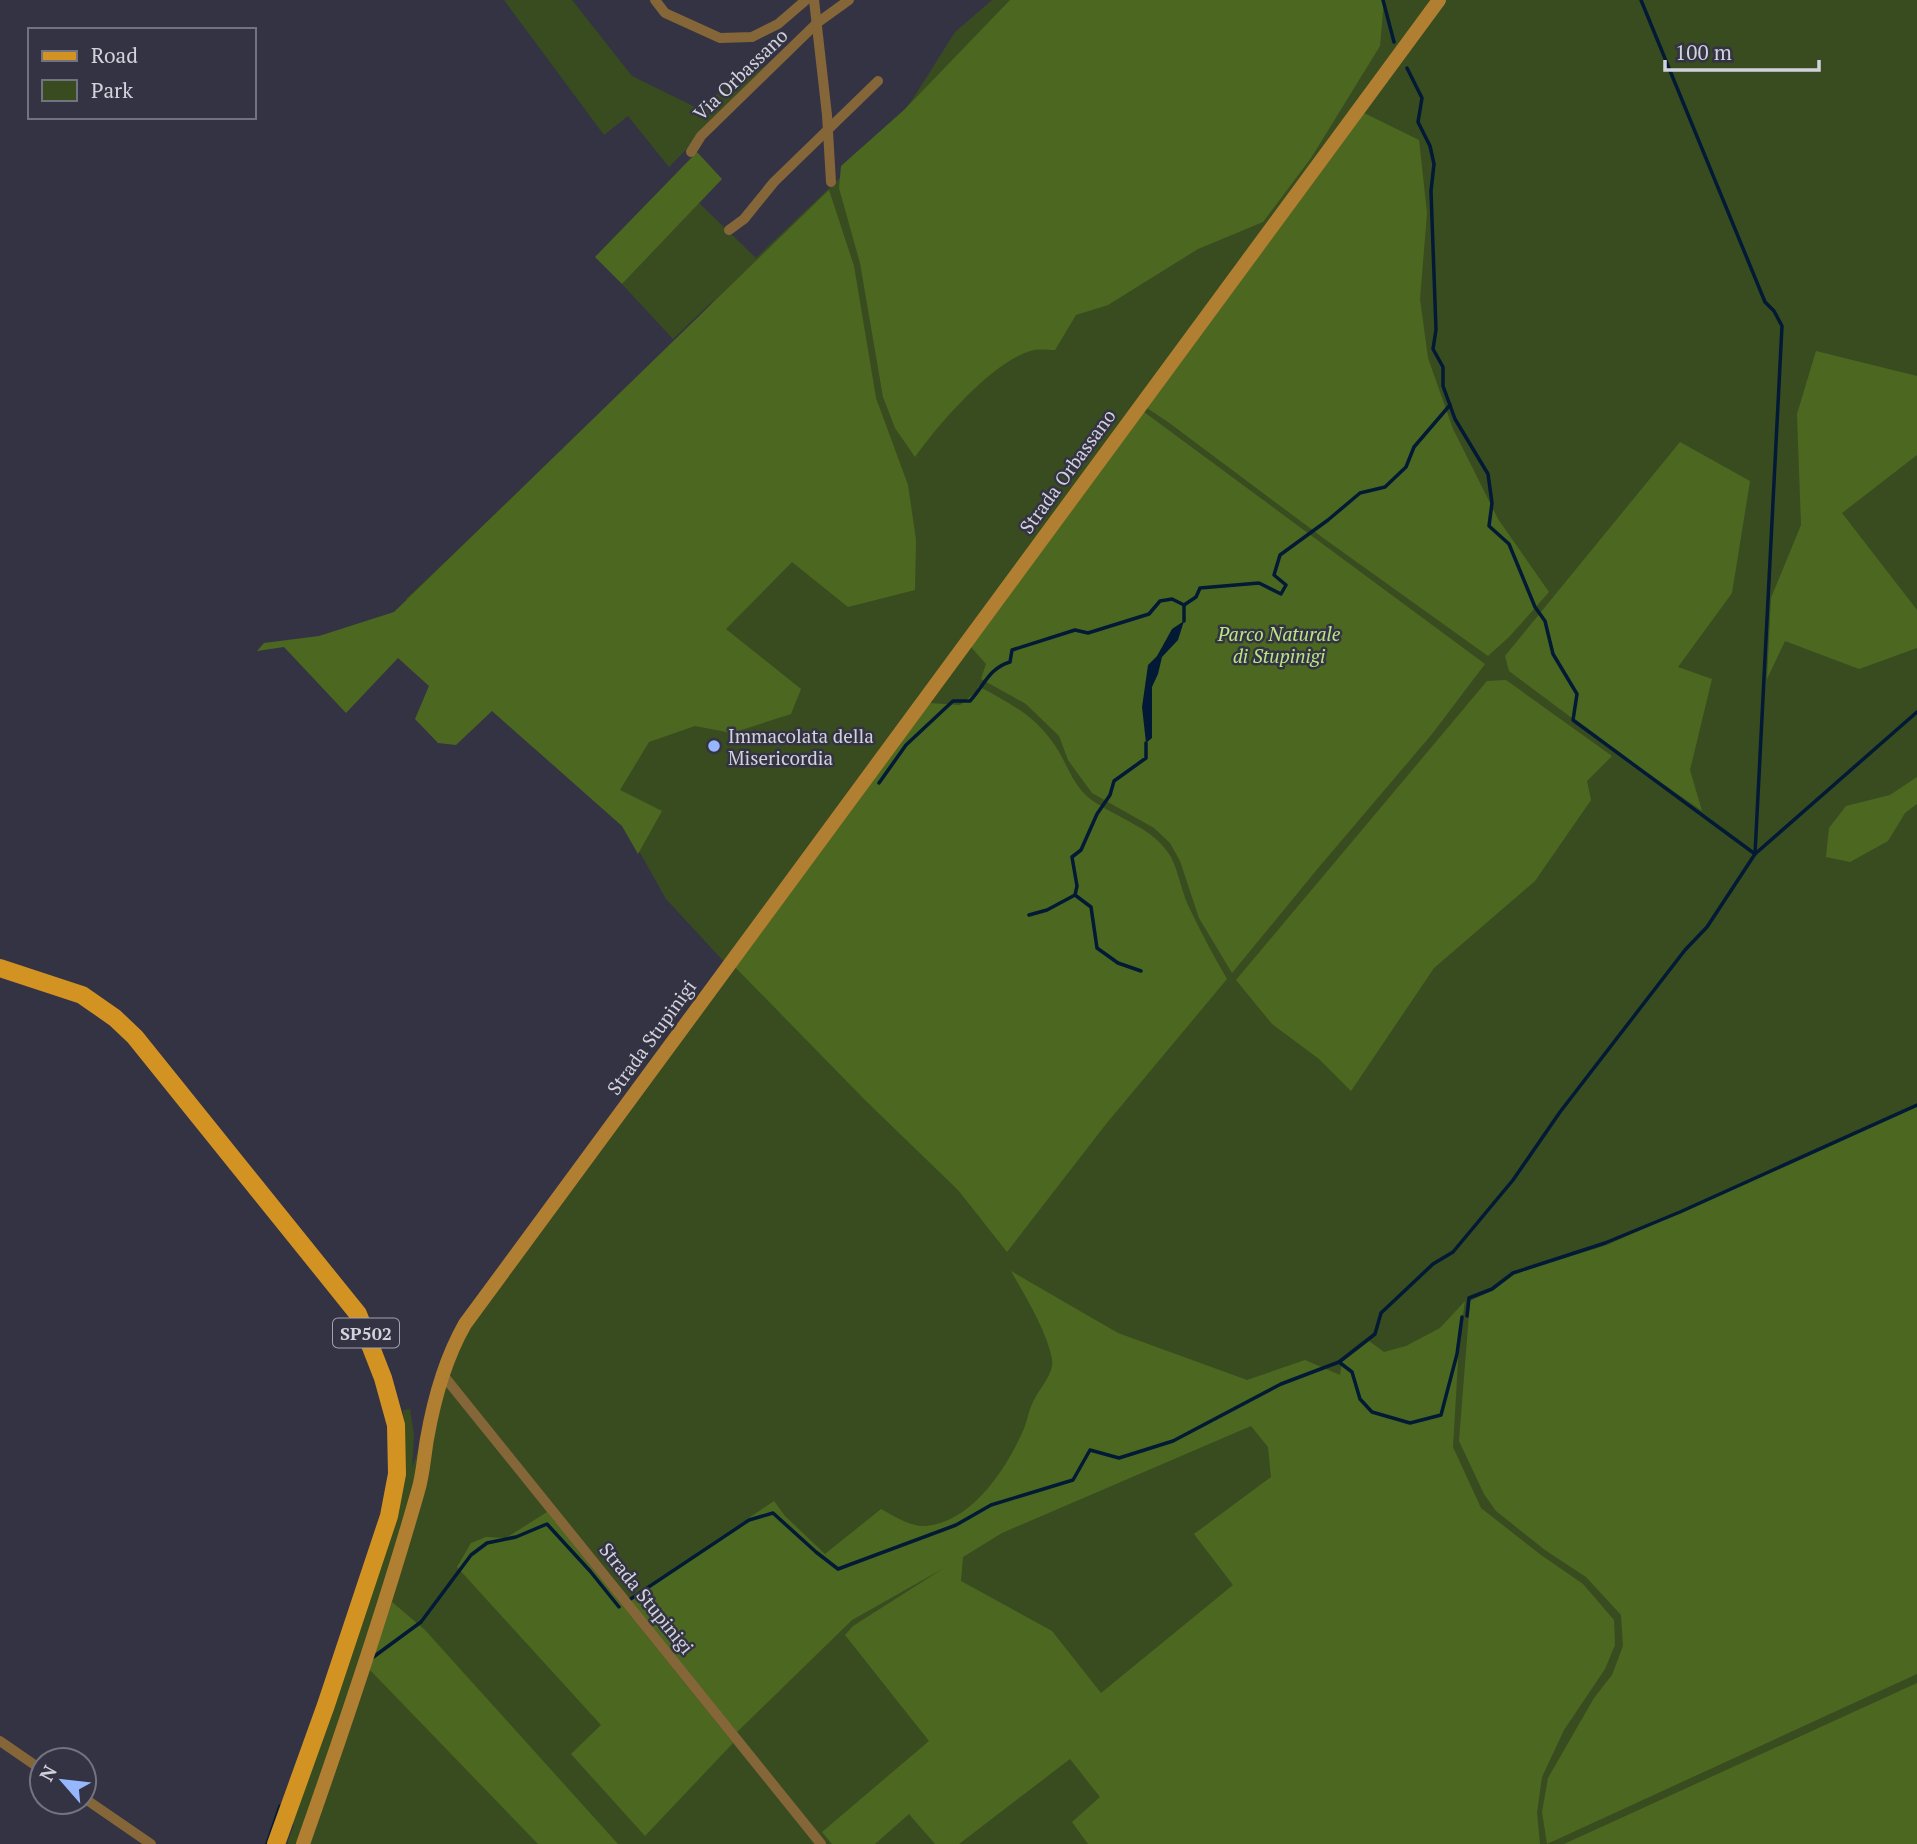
<svg xmlns="http://www.w3.org/2000/svg" width="1917" height="1844" font-family="'PT Serif',serif">
  <style>
    .green { fill: #394c20 }
    .forest { fill: #4c6820; fill-rule: evenodd }
    .water { fill: #021a35 }
    .lines { fill: none; stroke-linecap: round; stroke-linejoin: round }
    .stream { stroke: #021a35; stroke-width: 3.5 }
    .minor { stroke: #856638; stroke-width: 10 }
    .secondary { stroke: #b17f31; stroke-width: 14 }
    .primary { stroke: #d39323; stroke-width: 18 }
    .poi-dot { fill: #96b6fd; stroke: #343343; stroke-width: 2.5 }
    .labels { text-anchor: middle; dominant-baseline: central; stroke-width: 5; stroke-linejoin: round; paint-order: stroke }
    .shield { fill: #343343; stroke: #a3a2ae; stroke-width: 2 }
    .shield-label { font-size: 18px; font-weight: bold; fill: #d2d2dc }
    .street-label { font-size: 19px; fill: #d2d2dc; stroke: #343343 }
    .park-label { font-size: 19px; font-style: italic; fill: #bae583; stroke: #343343 }
    .poi-label { font-size: 19px; fill: #d2d2dc; stroke: #343343; text-anchor: start }
  </style>
  <rect width="100%" height="100%" fill="#343343"/>
  <!-- green -->
  <g class="green">
    <path d="M504 0H572L632 76 695 107 774 61 669 167 628 116 604 135Z"/>
    <path d="M992 0H1917V1844H287L294 1825 292 1821 400 1499 405 1454 403 1410 410 1409 414 1436 412 1468 454 1346 728 966 666 899 625 826 487 698 406 599 678 340 717 297 673 339 622 284 699 203 756 258 888 132 914 97 955 32Z"/>
  </g>
  <!-- forest -->
  <g class="forest">
    <path d="M1010 0H1384L1380 46 1311 158 1263 222 1198 249 1108 305 1076 315 1055 350C1049 350 1040 349 1034 350 994 359 938 425 915 457L895 428 883 397 860 263 839 188 841 166 905 109Z"/>
    <path d="M1364 113 1419 140 1427 213 1420 299 1428 358 1453 429 1498 519 1549 592 1509 637 1488 656 1326 540 1168 422 1147 408Z"/>
    <path d="M697 152 722 179 622 284 595 257Z"/>
    <path d="M829 190 854 266 876 398 908 485 916 540 915 590 848 607 792 562 726 629 801 689 791 714 732 733 695 726 649 742 620 790 662 811 638 854 622 826 492 711 456 745 438 743 415 719 429 686 398 658 346 713 284 647 257 651 264 643 319 636 394 612Z"/>
    <path d="M1816 351 1917 376V455L1842 513 1917 610V648L1859 669 1785 641 1767 679 1771 598 1801 525 1797 414Z"/>
    <path d="M1144 412 1485 664 1432 734 1319 867 1232 973 1199 918 1180 861 1170 843 1154 828 1092 793 1068 760 1059 736 1026 704 981 679 986 664 971 647Z"/>
    <path d="M1680 442 1750 481 1732 593 1678 667 1712 679 1690 770 1702 811 1616 751 1509 671 1505 656Z"/>
    <path d="M1506 680 1612 756 1587 781 1591 800 1535 881 1434 968 1351 1091 1319 1059 1272 1024 1236 980 1487 681Z"/>
    <path d="M978 686C1006 701 1032 714 1051 740 1067 760 1071 786 1093 801 1119 819 1154 828 1171 857 1178 871 1181 888 1187 903 1199 929 1213 955 1227 979L1106 1124 1007 1252 958 1190 866 1101 735 967 929 703 960 705 977 691Z"/>
    <path d="M1917 777V804L1905 813 1888 841 1850 862 1826 857 1829 828 1846 806 1890 795Z"/>
    <path d="M1917 1106V1674L1547 1844 1542 1812 1548 1778 1594 1698 1612 1675 1623 1646 1621 1615 1586 1577 1545 1550 1496 1511 1484 1494 1459 1441 1470 1301 1493 1290 1514 1274 1607 1245Z"/>
    <path d="M1011 1271 1118 1333 1247 1380 1305 1360 1340 1375 1342 1362 1369 1341 1384 1352 1406 1346 1440 1328 1465 1301 1459 1344 1453 1447 1481 1508 1541 1555 1583 1584 1614 1620 1615 1645 1605 1669 1564 1730 1542 1777 1537 1813 1540 1844H1088L1072 1822 1100 1797 1070 1759 959 1844H935L909 1814 875 1844H832L822 1832 929 1741 845 1635 853 1626 944 1568 852 1620 737 1732 627 1599 774 1501 785 1516 825 1554 881 1509C894 1516 910 1527 926 1526 971 1522 1005 1471 1022 1433 1027 1423 1028 1412 1033 1402 1038 1390 1055 1373 1052 1359 1047 1331 1025 1296 1011 1271ZM1251 1426 1268 1447 1271 1477 1194 1534 1233 1585 1101 1693 1052 1631 961 1581 963 1557 1002 1533Z"/>
    <path d="M547 1512 733 1743 645 1836 571 1754 601 1725 457 1567 471 1543 486 1537 506 1538Z"/>
    <path d="M392 1602 425 1630 618 1844H538L369 1669Z"/>
    <path d="M1917 1683V1844H1564Z"/>
  </g>
  <!-- water -->
  <path class="water" d="M1184 621 1178 640 1162 657 1158 674 1152 687V738L1146 743 1142 707 1148 665 1157 656 1172 629Z"/>
  <g class="lines">
    <!-- stream -->
    <g class="stream">
      <path d="M1383 0 1394 42"/>
      <path d="M1641 0 1765 302 1774 311 1782 326 1755 854"/>
      <path d="M1407 68 1422 98 1418 122 1430 146 1434 164 1431 191 1436 330 1433 349 1443 367V386L1455 419 1488 474 1492 503 1489 526 1509 544 1535 607 1545 621 1553 654 1577 694 1573 720 1755 854"/>
      <path d="M1184 606V621"/>
      <path d="M879 783 906 745 953 701H970C984 686 989 668 1010 662L1012 650 1075 630 1088 633 1149 614 1160 601 1172 599 1184 605 1196 597 1200 588 1259 583 1281 594 1286 585 1274 575 1280 555 1328 520 1360 493 1385 487 1406 467 1414 447 1450 405"/>
      <path d="M1075 895 1091 907 1097 948 1118 963 1141 971"/>
      <path d="M1029 915 1047 910 1075 895 1077 886 1072 857 1081 850 1097 814 1110 795 1114 781 1146 758V743"/>
      <path d="M1467 1316 1469 1298 1492 1289 1513 1273 1605 1243 1680 1212 1917 1105"/>
      <path d="M1339 1362 1352 1372 1360 1399 1372 1412 1410 1423 1441 1415 1457 1354 1462 1317"/>
      <path d="M629 1600 749 1520 773 1513 816 1552 838 1569 956 1525 991 1505 1073 1480 1090 1450 1119 1458 1173 1441 1281 1384 1339 1362 1375 1334 1381 1313 1433 1264 1453 1252 1513 1180 1560 1112 1685 950 1707 927 1755 854 1917 712"/>
      <path d="M372 1658 421 1622 471 1555 487 1543 516 1537 547 1524 590 1571 619 1607"/>
      <path d="M267 1844 280 1806"/>
    </g>
    <!-- minor -->
    <g class="minor">
      <path d="M655 0 665 13 720 38 752 37 778 24 806 0"/>
      <path d="M814 0 827 115 831 182"/>
      <path d="M691 152 701 136 817 23 849 0"/>
      <path d="M729 230 744 219 774 182 878 81"/>
      <path d="M443 1375 821 1844"/>
      <path d="M0 1741 42 1770"/>
      <path d="M84 1798 151 1844"/>
    </g>
    <!-- secondary -->
    <path class="secondary" d="M303 1844C344 1728 384 1610 418 1491 423 1475 424 1456 427 1439 434 1399 445 1359 465 1324L1439 0"/>
    <!-- primary -->
    <path class="primary" d="M0 968 82 995 115 1018 135 1037 358 1314 383 1378 396 1425 397 1474 389 1516 326 1705 276 1844"/>
  </g>
  <!-- markers -->
  <circle class="poi-dot" cx="714" cy="746" r="7"/>
  <g class="labels">
    <!-- shield labels -->
    <rect class="shield" x="333" y="1318.5" width="66" height="29" rx="5"/>
    <g class="shield-label">
      <text x="366" y="1333">SP502</text>
    </g>
    <!-- street labels -->
    <g class="street-label">
      <text transform="translate(740 74) rotate(-44)">Via Orbassano</text>
      <text transform="translate(1067 471) rotate(-54)">Strada Orbassano</text>
      <text transform="translate(651 1037) rotate(-54)">Strada Stupinigi</text>
      <text transform="translate(647 1598) rotate(51)">Strada Stupinigi</text>
    </g>
    <!-- park labels -->
    <g class="park-label">
      <text x="1279" y="633">Parco Naturale<tspan x="1279" dy="22">di Stupinigi</tspan></text>
    </g>
    <!-- poi labels -->
    <g class="poi-label">
      <text x="728" y="735">Immacolata della<tspan x="728" dy="22">Misericordia</tspan></text>
    </g>
  </g>
  <!-- legend -->
  <rect x="28" y="28" width="228" height="91" fill="#343343" stroke="#737380" stroke-width="2"/>
  <rect x="42" y="51" width="35" height="10" fill="#d39323" stroke="#737380" stroke-width="2"/>
  <text x="91" y="63" font-size="21" fill="#d2d2dc">Road</text>
  <rect x="42" y="80" width="35" height="21" fill="#394c20" stroke="#737380" stroke-width="2"/>
  <text x="91" y="98" font-size="21" fill="#d2d2dc">Park</text>
  <!-- north arrow -->
  <g transform="translate(63 1781) rotate(298)"><circle r="33" fill="#343343" stroke="#737380" stroke-width="2"/>
  <path d="M0-5L12 26L0 18L-12 26Z" fill="#96b6fd"/>
  <text y="-10" font-size="19" font-weight="bold" text-anchor="middle" fill="#d2d2dc">N</text>
  </g>
  <!-- scale -->
  <path d="M1665 60v10h154v-10" fill="none" stroke="#d2d2dc" stroke-width="3.5"/>
  <text x="1675" y="60" font-size="21" fill="#d2d2dc" stroke="#343343" stroke-width="5" paint-order="stroke">100 m</text>
</svg>
